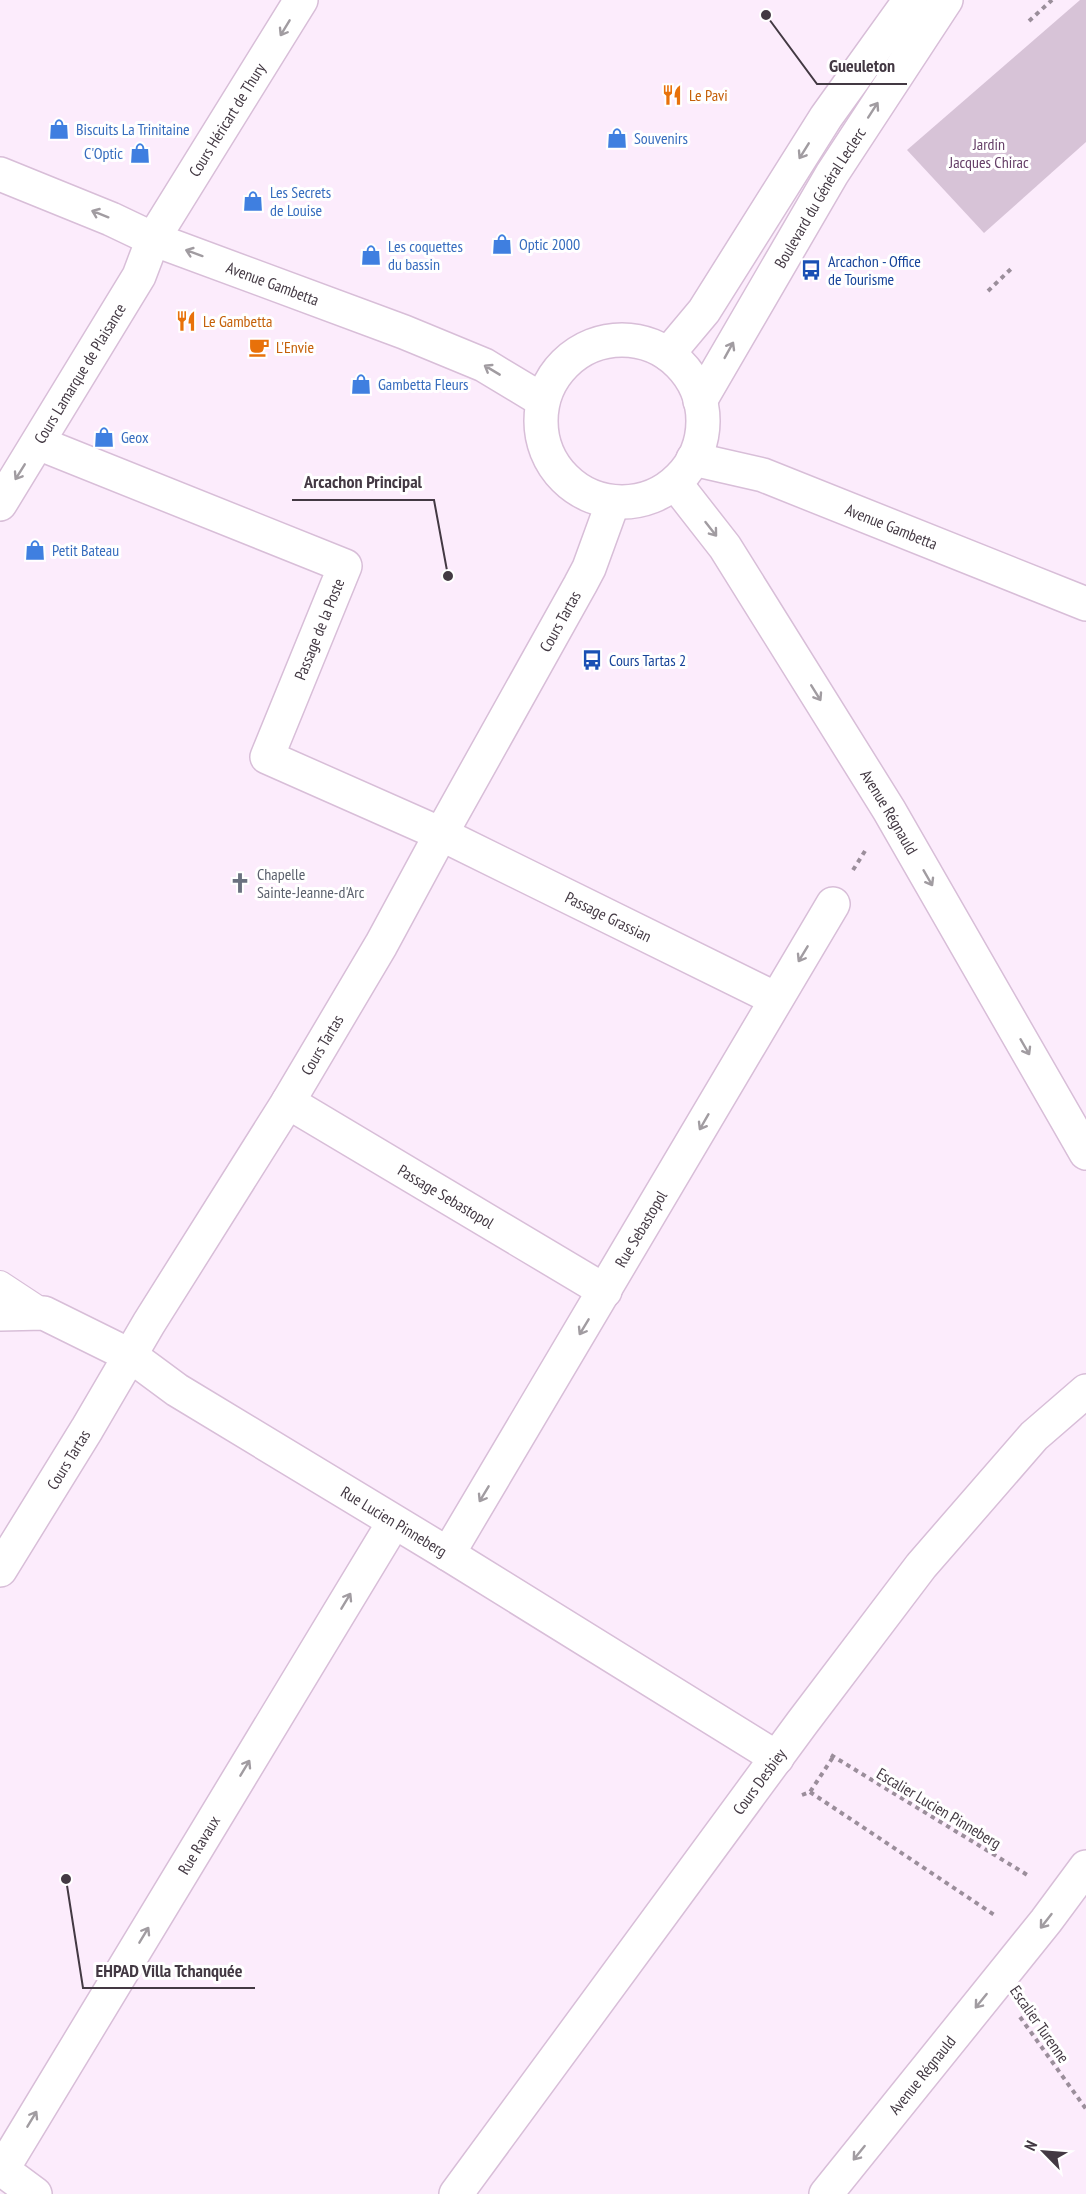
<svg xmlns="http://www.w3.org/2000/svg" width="1086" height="2194" font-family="'PT Sans Narrow',sans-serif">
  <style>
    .garden { fill: #d7c3d7 }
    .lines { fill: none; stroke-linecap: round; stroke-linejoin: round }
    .lane-casing { stroke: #d8bed8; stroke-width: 28 }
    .street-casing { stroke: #d8bed8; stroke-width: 36 }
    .secondary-casing { stroke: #d8bed8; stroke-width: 36 }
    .path { stroke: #9b8e9b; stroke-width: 4; stroke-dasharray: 4.5 4.5; stroke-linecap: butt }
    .lane { stroke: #fff; stroke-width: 26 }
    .street { stroke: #fff; stroke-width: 33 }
    .secondary { stroke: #fff; stroke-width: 33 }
    .oneway { stroke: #a19ca1 }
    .labels { text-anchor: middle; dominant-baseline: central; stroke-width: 6; stroke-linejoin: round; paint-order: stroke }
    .food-label { font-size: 16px; fill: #c56008; stroke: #fff; text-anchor: start }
    .street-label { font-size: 16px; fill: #433943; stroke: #fff }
    .shop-label { font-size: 16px; fill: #366cbe; stroke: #fff; text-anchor: start }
    .park-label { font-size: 16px; fill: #664068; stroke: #fff }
    .transit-label { font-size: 16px; fill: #164399; stroke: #fff; text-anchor: start }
    .worship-label { font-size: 16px; fill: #5b616d; stroke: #fff; text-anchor: start }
    .leader { fill: none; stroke: #433943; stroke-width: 2 }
    .callout-dot { fill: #433943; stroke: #fff; stroke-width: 2 }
    .callout-label { font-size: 18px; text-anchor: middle; font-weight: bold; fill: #433943; stroke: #fff; stroke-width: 6; stroke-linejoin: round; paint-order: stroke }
  </style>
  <rect width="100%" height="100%" fill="#fcecfc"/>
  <!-- garden -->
  <path class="garden" d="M1080 0H1086V142L984 233 907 150Z"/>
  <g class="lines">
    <!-- lane casing -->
    <g class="lane-casing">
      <path id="lane" d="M0 1284 44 1313"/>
    </g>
    <!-- street casing -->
    <g class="street-casing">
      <g id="street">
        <path id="s1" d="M0 174 111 219 153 239 404 332 484 365 542 400"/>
        <path id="s2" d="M38 443 345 566 267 757 441 834 776 999"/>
        <path id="s3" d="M693 459 763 475 1086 604"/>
        <path id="s4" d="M675 483 725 547 889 810 1086 1153"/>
        <path id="s5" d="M0 504 139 276 153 239 301 0"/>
        <path id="s6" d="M288 1102 605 1291"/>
        <path id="s7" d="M0 1314 44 1313 131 1356 177 1390 448 1554 777 1758"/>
        <path id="s8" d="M448 1554 833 904"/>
        <path d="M0 2168 35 2194"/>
        <path id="s9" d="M2 2170 394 1522"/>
        <path id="s10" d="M826 2194 1046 1921 1086 1867"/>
      </g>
    </g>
    <!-- secondary casing -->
    <g class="secondary-casing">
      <g id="secondary">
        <circle cx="622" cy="421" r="81"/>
        <path d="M668 354 704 311 826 117 910 0"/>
        <path id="s11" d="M700 401 832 174 946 0"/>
        <path id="s12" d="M0 1570 87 1429 149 1323 288 1102 381 945 441 834 580 585 589 568 613 502"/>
        <path id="s13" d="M456 2194 802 1723 921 1566 1034 1436 1086 1391"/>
      </g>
    </g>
    <!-- path -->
    <g class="path">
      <path d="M1029 21 1052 0"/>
      <path d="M988 291 1013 267"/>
      <path d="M853 870 865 851"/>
      <path d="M831 1755 1029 1876"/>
      <path d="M810 1792 996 1916"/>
      <path d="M802 1795 810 1792 833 1757"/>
      <path d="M1020 2017 1086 2109"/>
    </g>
    <!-- lane -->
    <use href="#lane" class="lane"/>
    <!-- street -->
    <use href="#street" class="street"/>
    <!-- secondary -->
    <use href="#secondary" class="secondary"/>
  </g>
  <!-- one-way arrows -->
  <defs><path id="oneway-shaft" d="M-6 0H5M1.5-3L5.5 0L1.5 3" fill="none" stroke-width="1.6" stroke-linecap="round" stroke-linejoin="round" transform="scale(1.5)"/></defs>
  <g class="oneway">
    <use href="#oneway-shaft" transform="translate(285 28) rotate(121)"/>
    <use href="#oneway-shaft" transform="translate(873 110) rotate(-57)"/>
    <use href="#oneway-shaft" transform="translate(804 151) rotate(122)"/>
    <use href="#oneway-shaft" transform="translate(100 214) rotate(-158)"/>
    <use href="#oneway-shaft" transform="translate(194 253) rotate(-160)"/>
    <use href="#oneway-shaft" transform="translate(729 350) rotate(-61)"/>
    <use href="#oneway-shaft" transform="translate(492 370) rotate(-149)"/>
    <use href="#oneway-shaft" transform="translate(20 472) rotate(122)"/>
    <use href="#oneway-shaft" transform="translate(711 529) rotate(52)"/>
    <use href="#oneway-shaft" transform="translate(816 693) rotate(58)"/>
    <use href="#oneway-shaft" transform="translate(928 878) rotate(60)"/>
    <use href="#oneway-shaft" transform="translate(803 954) rotate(121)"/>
    <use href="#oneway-shaft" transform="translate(1025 1047) rotate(60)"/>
    <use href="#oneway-shaft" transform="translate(704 1122) rotate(120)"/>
    <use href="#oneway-shaft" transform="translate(584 1327) rotate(121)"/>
    <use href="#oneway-shaft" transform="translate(484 1494) rotate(121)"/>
    <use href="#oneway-shaft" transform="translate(346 1601) rotate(-59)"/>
    <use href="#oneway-shaft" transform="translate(245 1768) rotate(-59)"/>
    <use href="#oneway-shaft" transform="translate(1046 1921) rotate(128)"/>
    <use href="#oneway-shaft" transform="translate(144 1935) rotate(-59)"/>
    <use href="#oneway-shaft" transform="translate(981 2001) rotate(129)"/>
    <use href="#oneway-shaft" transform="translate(32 2119) rotate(-59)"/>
    <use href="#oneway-shaft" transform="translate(859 2153) rotate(129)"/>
  </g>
  <!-- icons -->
  <defs>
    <g id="restaurant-bare" transform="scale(1.62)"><path d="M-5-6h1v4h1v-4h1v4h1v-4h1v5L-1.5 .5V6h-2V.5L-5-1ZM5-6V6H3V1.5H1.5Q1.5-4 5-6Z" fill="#e8710a" stroke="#fff" stroke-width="2.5" paint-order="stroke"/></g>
    <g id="shop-bare" transform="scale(1.62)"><path d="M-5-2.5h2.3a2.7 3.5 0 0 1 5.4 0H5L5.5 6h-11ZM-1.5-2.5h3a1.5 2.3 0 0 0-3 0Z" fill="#3f7fe0" stroke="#fff" stroke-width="2.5" paint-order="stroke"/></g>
    <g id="bus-bare" transform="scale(1.62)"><path d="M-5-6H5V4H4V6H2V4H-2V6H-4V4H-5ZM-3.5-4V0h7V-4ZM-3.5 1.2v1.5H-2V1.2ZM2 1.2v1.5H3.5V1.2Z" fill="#1a4fb4" stroke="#fff" stroke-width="2.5" paint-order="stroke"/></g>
    <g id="cafe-bare" transform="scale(1.62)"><path d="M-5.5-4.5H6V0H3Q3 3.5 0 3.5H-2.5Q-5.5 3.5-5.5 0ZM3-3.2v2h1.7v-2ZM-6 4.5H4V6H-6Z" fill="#e8710a" stroke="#fff" stroke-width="2.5" paint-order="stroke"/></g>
    <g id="church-bare" transform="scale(1.62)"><path d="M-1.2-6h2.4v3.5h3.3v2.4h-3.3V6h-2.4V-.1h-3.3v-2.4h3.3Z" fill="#6b7280" stroke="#fff" stroke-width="2.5" paint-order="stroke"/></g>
  </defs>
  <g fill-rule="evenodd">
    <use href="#restaurant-bare" x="672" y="95"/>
    <use href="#shop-bare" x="59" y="129"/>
    <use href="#shop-bare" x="617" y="138"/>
    <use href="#shop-bare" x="140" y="153"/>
    <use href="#shop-bare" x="253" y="201"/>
    <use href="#shop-bare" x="502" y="244"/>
    <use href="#shop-bare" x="371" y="255"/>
    <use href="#bus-bare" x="811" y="270"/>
    <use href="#restaurant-bare" x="186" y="321"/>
    <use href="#cafe-bare" x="259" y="347"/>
    <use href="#shop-bare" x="361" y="384"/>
    <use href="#shop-bare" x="104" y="437"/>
    <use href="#shop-bare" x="35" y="550"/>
    <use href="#bus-bare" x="592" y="660"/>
    <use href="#church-bare" x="240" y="883"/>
  </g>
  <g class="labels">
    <!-- food labels -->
    <g class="food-label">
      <text x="689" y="95">Le Pavi</text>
      <text x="203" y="321">Le Gambetta</text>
      <text x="276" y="347">L'Envie</text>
    </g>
    <!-- street labels -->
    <g class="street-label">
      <text stroke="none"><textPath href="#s5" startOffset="447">Cours Héricart de Thury</textPath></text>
      <text stroke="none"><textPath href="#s11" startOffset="236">Boulevard du Général Leclerc</textPath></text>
      <text stroke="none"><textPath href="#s1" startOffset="294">Avenue Gambetta</textPath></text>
      <text stroke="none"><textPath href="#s5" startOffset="153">Cours Lamarque de Plaisance</textPath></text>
      <text stroke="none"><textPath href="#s3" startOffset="210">Avenue Gambetta</textPath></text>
      <text stroke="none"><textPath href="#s12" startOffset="1102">Cours Tartas</textPath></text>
      <text transform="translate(319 629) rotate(-68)">Passage de la Poste</text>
      <text stroke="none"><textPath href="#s4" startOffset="393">Avenue Régnauld</textPath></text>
      <text stroke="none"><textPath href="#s2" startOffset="914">Passage Grassian</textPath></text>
      <text stroke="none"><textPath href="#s12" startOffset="616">Cours Tartas</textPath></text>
      <text stroke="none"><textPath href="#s6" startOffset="184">Passage Sebastopol</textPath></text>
      <text stroke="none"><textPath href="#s8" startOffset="378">Rue Sebastopol</textPath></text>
      <text stroke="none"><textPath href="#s12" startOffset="130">Cours Tartas</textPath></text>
      <text stroke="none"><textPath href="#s7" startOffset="452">Rue Lucien Pinneberg</textPath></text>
      <text stroke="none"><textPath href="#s13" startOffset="512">Cours Desbiey</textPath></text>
      <text transform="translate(939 1808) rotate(31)">Escalier Lucien Pinneberg</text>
      <text stroke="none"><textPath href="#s9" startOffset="380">Rue Ravaux</textPath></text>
      <text transform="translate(1040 2024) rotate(55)">Escalier Turenne</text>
      <text stroke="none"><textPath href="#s10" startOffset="153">Avenue Régnauld</textPath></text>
    </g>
    <!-- shop labels -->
    <g class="shop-label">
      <text x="76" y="129">Biscuits La Trinitaine</text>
      <text x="634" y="138">Souvenirs</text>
      <text x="123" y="153" text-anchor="end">C'Optic</text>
      <text x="270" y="192">Les Secrets<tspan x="270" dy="18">de Louise</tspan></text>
      <text x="519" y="244">Optic 2000</text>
      <text x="388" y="246">Les coquettes<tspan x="388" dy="18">du bassin</tspan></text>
      <text x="378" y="384">Gambetta Fleurs</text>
      <text x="121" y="437">Geox</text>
      <text x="52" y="550">Petit Bateau</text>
    </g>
    <!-- park labels -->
    <g class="park-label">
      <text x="989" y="144">Jardin<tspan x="989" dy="18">Jacques Chirac</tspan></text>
    </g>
    <!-- transit labels -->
    <g class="transit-label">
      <text x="828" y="261">Arcachon - Office<tspan x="828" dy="18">de Tourisme</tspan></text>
      <text x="609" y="660">Cours Tartas 2</text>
    </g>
    <!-- worship labels -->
    <g class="worship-label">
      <text x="257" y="874">Chapelle<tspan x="257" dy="18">Sainte-Jeanne-d'Arc</tspan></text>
    </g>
  </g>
  <!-- callouts -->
  <path class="leader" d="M766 15L817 84H907M448 576L434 500H292M66 1879L83 1988H255"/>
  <g class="callout-dot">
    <circle cx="766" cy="15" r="6"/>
    <circle cx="448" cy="576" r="6"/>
    <circle cx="66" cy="1879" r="6"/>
  </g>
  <g class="callout-label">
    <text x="862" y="72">Gueuleton</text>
    <text x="363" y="488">Arcachon Principal</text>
    <text x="169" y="1977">EHPAD Villa Tchanquée</text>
  </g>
  <!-- north arrow -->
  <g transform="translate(1044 2152) rotate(295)" stroke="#ffffff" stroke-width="4.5" paint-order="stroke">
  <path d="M0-4.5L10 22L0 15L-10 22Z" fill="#433943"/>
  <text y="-9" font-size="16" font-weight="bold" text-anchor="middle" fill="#433943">N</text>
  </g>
</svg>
